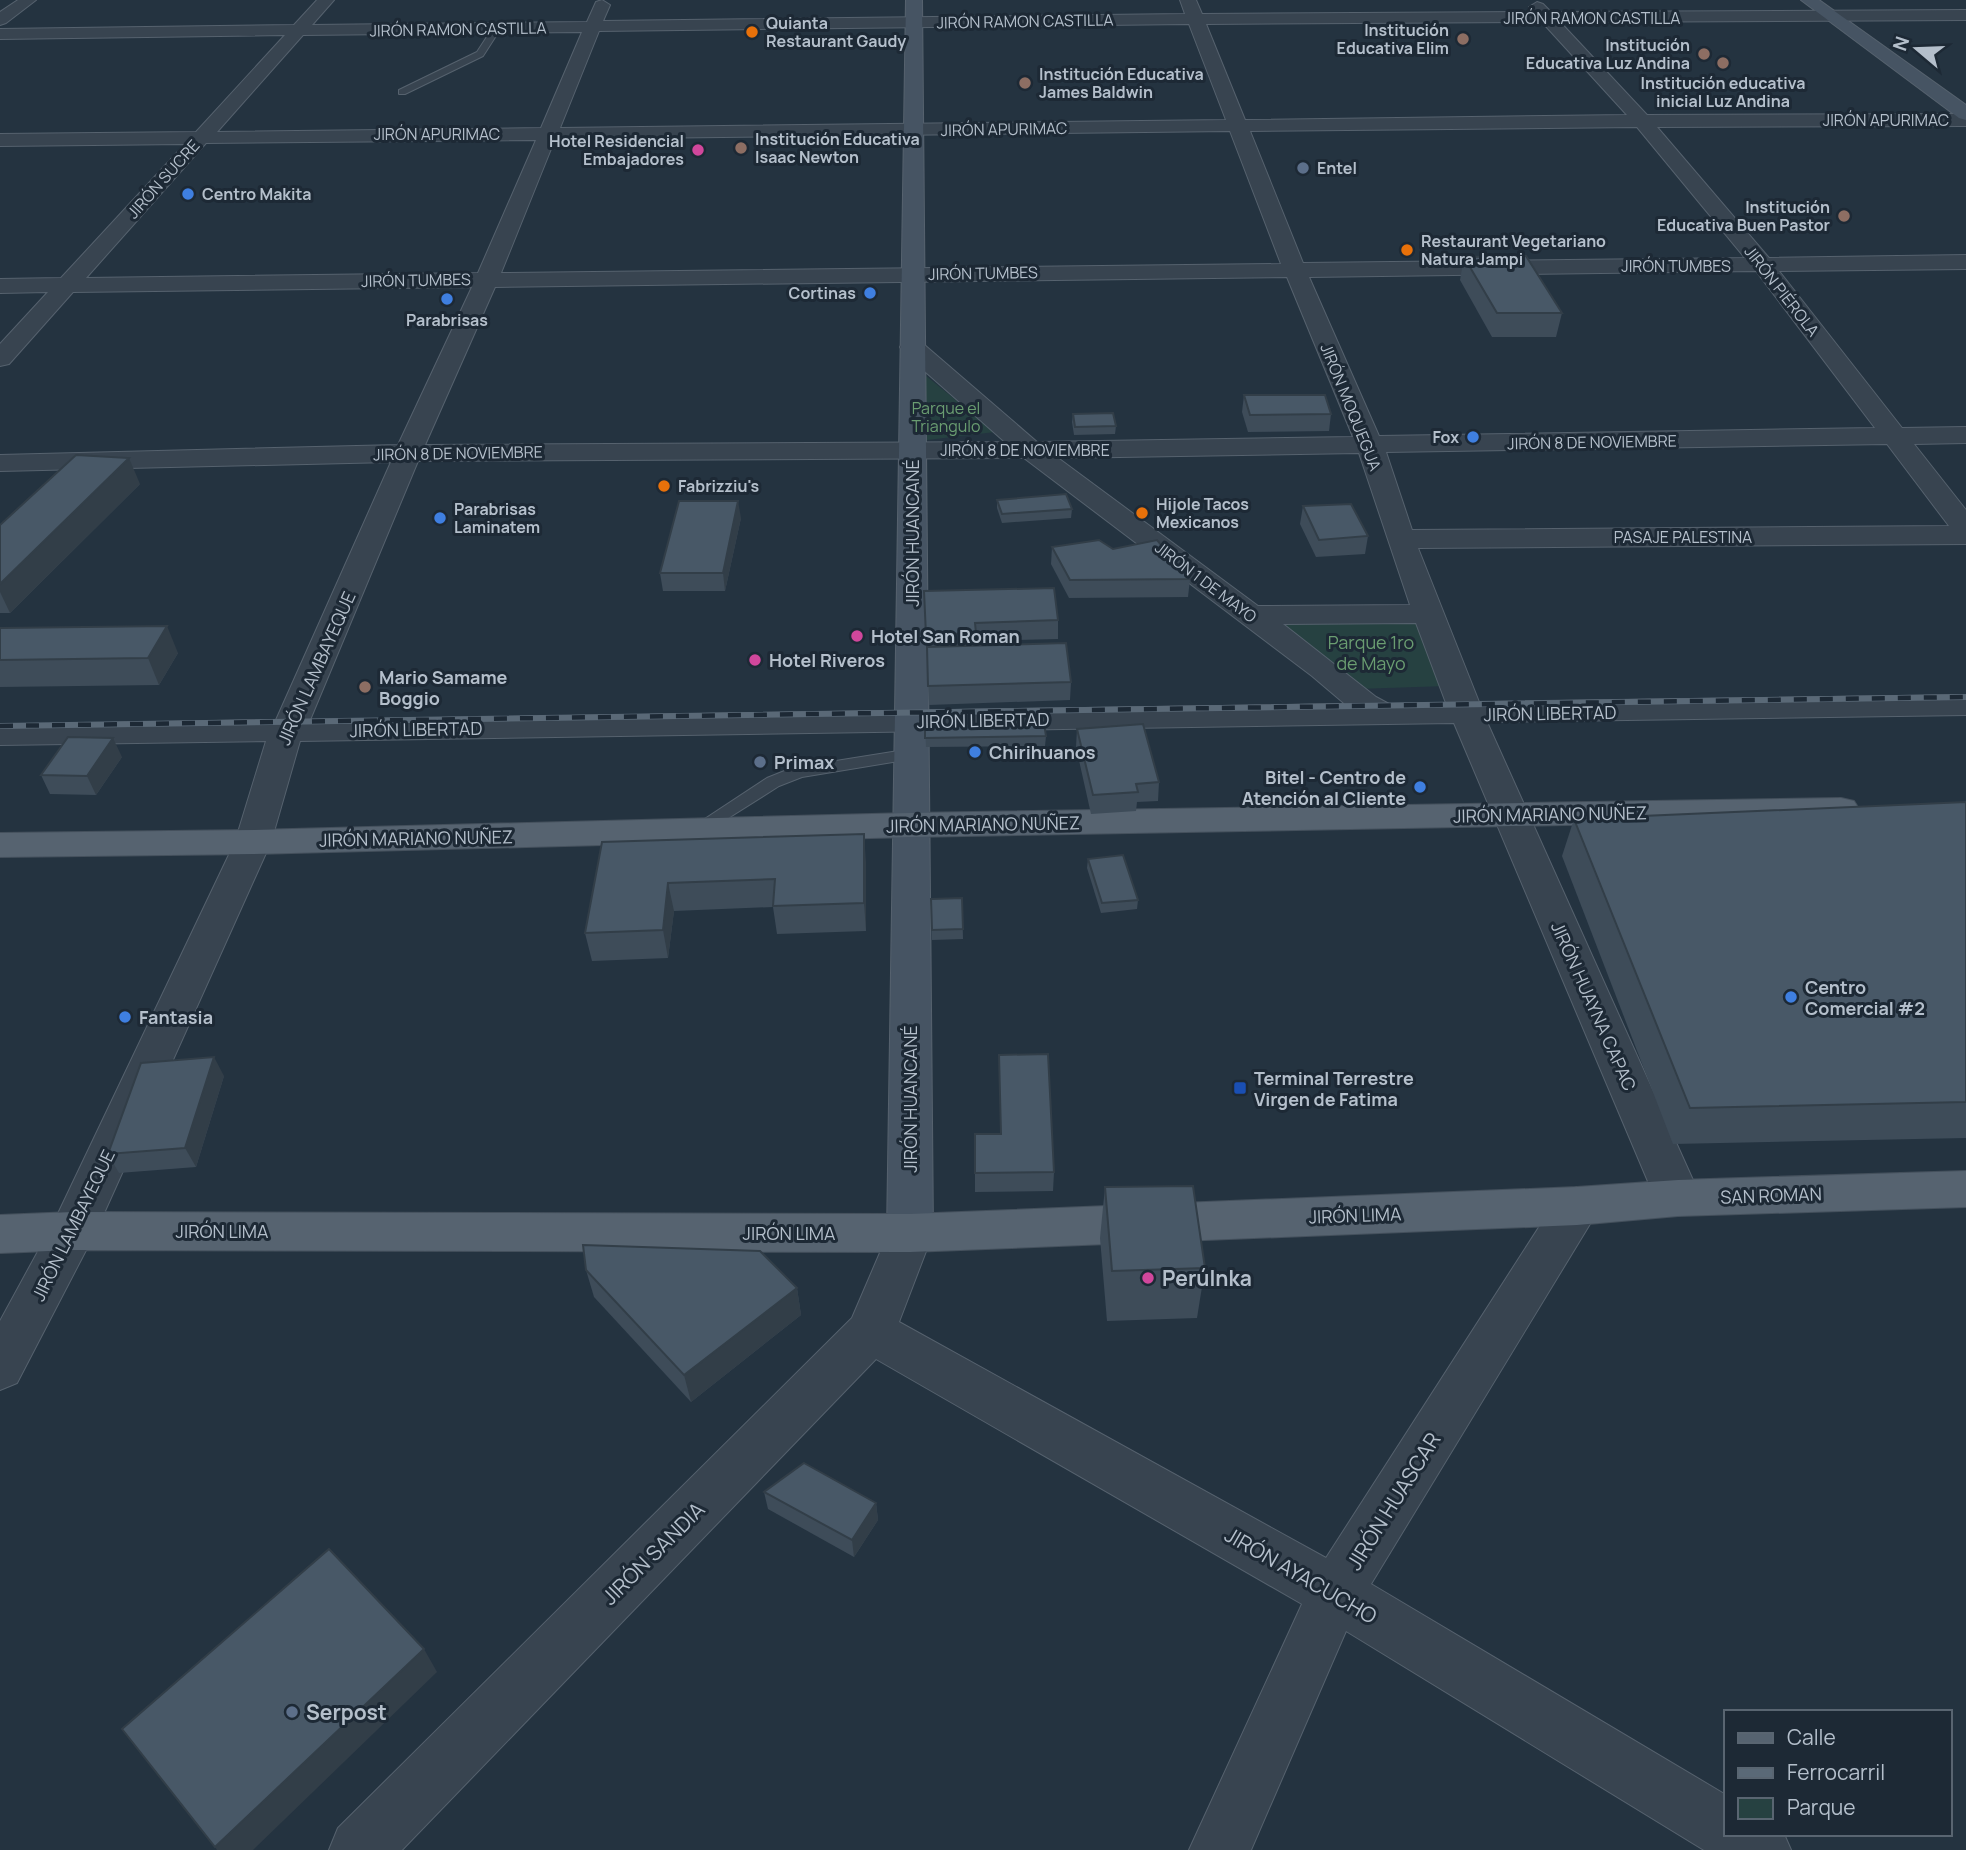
<svg xmlns="http://www.w3.org/2000/svg" width="1966" height="1850" font-family="Manrope,sans-serif">
  <style>
    .green { fill: #264141 }
    .lines { fill: none; stroke-linecap: round; stroke-linejoin: round }
    .lane-casing { stroke: #56626e; stroke-width: 2 }
    .street-casing { stroke: #56626e; stroke-width: 2 }
    .secondary-casing { stroke: #56626e; stroke-width: 2 }
    .primary-casing { stroke: #44505c; stroke-width: 2 }
    .lane { fill: #384450; fill-rule: evenodd }
    .street { fill: #384450; fill-rule: evenodd }
    .secondary { fill: #465463; fill-rule: evenodd }
    .primary { fill: #566370; fill-rule: evenodd }
    .rail-casing { stroke: #5a6977; stroke-width: 6 }
    .rail { stroke: #1d2935; stroke-width: 4.5; stroke-dasharray: 13; stroke-linecap: butt }
    .wall { fill: #3e4c59 }
    .shaded-wall { fill: #323e48 }
    .building { fill: #485867; stroke: #323e48; stroke-width: 2 }
    .food-dot { fill: #e8710a; stroke: #1d2935; stroke-width: 2.5 }
    .education-dot { fill: #8d6e63; stroke: #1d2935; stroke-width: 2.5 }
    .hotel-dot { fill: #d1479c; stroke: #1d2935; stroke-width: 2.5 }
    .service-dot { fill: #5c6f8a; stroke: #1d2935; stroke-width: 2.5 }
    .shop-dot { fill: #3f7fe0; stroke: #1d2935; stroke-width: 2.5 }
    .transit-dot { fill: #1a4fb4; stroke: #1d2935; stroke-width: 2.5 }
    .labels { text-anchor: middle; dominant-baseline: central; stroke-width: 6; stroke-linejoin: round; paint-order: stroke }
    .far-street-label { font-size: 16px; fill: #b4bfcb; stroke: #1d2935 }
    .far-poi-label { font-size: 16px; font-weight: bold; fill: #b4bfcb; stroke: #1d2935; text-anchor: start }
    .far-park-label { font-size: 16px; fill: #6a9d71; stroke: #1d2935 }
    .street-label { font-size: 18px; fill: #b4bfcb; stroke: #1d2935 }
    .poi-label { font-size: 18px; font-weight: bold; fill: #b4bfcb; stroke: #1d2935; text-anchor: start }
    .park-label { font-size: 18px; fill: #6a9d71; stroke: #1d2935 }
    .near-poi-label { font-size: 21px; font-weight: bold; fill: #b4bfcb; stroke: #1d2935; text-anchor: start }
    .near-street-label { font-size: 21px; fill: #b4bfcb; stroke: #1d2935 }
  </style>
  <rect width="100%" height="100%" fill="#243340"/>
  <!-- green -->
  <g class="green">
    <path d="M925 375 995 432 927 440Z"/>
    <path d="M1420 617 1447 686 1357 689 1263 619Z"/>
  </g>
  <g class="lines">
    <!-- lane casing -->
    <g class="lane-casing">
      <g id="lane">
        <path d="M494 26 501 28 483 56 405 94H399V90L477 52Z"/>
        <path d="M911 749 920 754 917 758 802 777 779 786 703 834H691L688 830 767 778 792 768Z"/>
      </g>
    </g>
    <!-- street casing -->
    <g class="street-casing">
      <g id="street">
        <path d="M18 0H36L6 23 0 25V12Z"/>
        <path d="M317 0H334L312 25 587 22 596 2 602 0 610 5 603 21 1185 14 1180 0H1196L1202 14 1533 12 1529 7 1537 2 1543 4 1551 12 1966 10V20L1560 22 1647 115 1966 114V126L1657 127 1769 258 1966 255V269L1779 271 1902 428 1966 427V443L1914 444 1966 510V544L1418 548 1479 702 1966 695V715L1487 722 1701 1198 1694 1211 1678 1216 1662 1211 1655 1198 1454 723 300 741 271 842 96 1231 17 1383 0 1390V1321L54 1222 235 842 266 741 0 745V725L276 720 391 462 0 471V455L398 445 472 287 73 292 9 364 0 366V344L48 292 0 293V279L61 278 185 144 0 146V134L196 132 285 35 0 39V29L294 25ZM1542 22 1627 115 1245 120 1206 24ZM1189 24 1226 120 560 128 599 31ZM582 32 541 128 217 132 303 35ZM1637 127 1745 258 1303 263 1250 131ZM1230 131 1281 264 501 273 555 139ZM536 140 478 273 86 278 206 143ZM1756 271 1875 428 1379 436 1309 277ZM1287 277 1353 437 1037 442 921 342 912 340 903 342 900 347 903 352 1005 442 425 445 495 287ZM1887 444 1949 526 1412 530 1386 452ZM1359 453 1410 605 1258 606 1058 458ZM1024 458 1312 676 1345 704 310 720 418 461ZM1416 623 1446 703 1389 704 1376 697 1283 624Z"/>
        <path d="M1577 1187 1593 1193 1600 1206 1593 1219 1371 1584 1726 1795V1834H1784L1791 1850H1704L1346 1631 1251 1850H1189L1302 1604 876 1359 402 1850H329L338 1828 852 1318 894 1220 910 1214 926 1220 933 1233 899 1322 1326 1558 1561 1193Z"/>
      </g>
    </g>
    <!-- secondary casing -->
    <g class="secondary-casing">
      <g id="secondary">
        <path d="M906 0H922L933 1233 926 1246 910 1252 894 1246 887 1233Z"/>
        <path d="M1801 0H1819L1966 105V120L1959 118Z"/>
      </g>
    </g>
    <!-- primary casing -->
    <g class="primary-casing">
      <g id="primary">
        <path d="M1841 798 1854 801 1859 809 1854 817 1841 820 911 837 253 854 0 857V833L253 830 911 813Z"/>
        <path d="M1966 1171V1207L1678 1216 1577 1225 910 1252 73 1250 0 1253V1215L73 1212 910 1214 1577 1187 1678 1180Z"/>
      </g>
    </g>
    <!-- lane -->
    <use href="#lane" class="lane"/>
    <!-- street -->
    <use href="#street" class="street"/>
    <!-- secondary -->
    <use href="#secondary" class="secondary"/>
    <!-- primary -->
    <use href="#primary" class="primary"/>
    <!-- rail casing -->
    <g class="rail-casing">
      <path id="rail" d="M0 726 1966 697"/>
    </g>
    <!-- rail -->
    <use href="#rail" class="rail"/>
  </g>
  <!-- wall -->
  <g class="wall">
    <path d="M1464 257 1562 313 1556 337H1492L1460 280Z"/>
    <path d="M1244 395 1331 414 1329 431 1248 432 1242 412Z"/>
    <path d="M1073 414 1116 426 1115 434 1074 435 1072 422Z"/>
    <path d="M140 484 10 613H0V525Z"/>
    <path d="M997 500 1072 509 1071 518 1002 523 997 508Z"/>
    <path d="M1303 506 1368 536 1365 554 1316 557 1300 524Z"/>
    <path d="M741 518 725 591H663L660 573Z"/>
    <path d="M1052 547 1113 549 1190 579 1188 597 1069 598 1051 564Z"/>
    <path d="M924 591 1058 620V639L976 641V645L1071 682 1070 700 929 705Z"/>
    <path d="M0 628 178 653 159 685 0 687Z"/>
    <path d="M925 724 1046 736 1045 746 926 747Z"/>
    <path d="M1077 729 1159 782 1158 801 1137 802 1136 811 1091 814 1076 747Z"/>
    <path d="M122 757 96 795 50 794 41 775Z"/>
    <path d="M1966 802V1138L1673 1144 1562 856 1574 819Z"/>
    <path d="M602 842 866 862V931L777 934 773 907 674 911 668 958 592 961 585 933Z"/>
    <path d="M1088 859 1138 900 1137 909 1101 913 1087 868Z"/>
    <path d="M962 898 963 939 932 940 931 899Z"/>
    <path d="M999 1055 1054 1172 1053 1191 975 1192V1134H1001Z"/>
    <path d="M224 1076 196 1167 119 1173 108 1154Z"/>
    <path d="M1105 1187 1205 1268 1197 1318 1107 1321 1100 1238Z"/>
    <path d="M586 1270 797 1288 801 1315 691 1402 594 1297Z"/>
    <path d="M764 1492 876 1503 878 1520 854 1557 768 1509Z"/>
  </g>
  <!-- shaded-wall -->
  <g class="shaded-wall">
    <path d="M129 458 140 484 10 613 0 592V584Z"/>
    <path d="M738 501 741 518 725 591 723 573Z"/>
    <path d="M167 626 178 653 159 685 148 658Z"/>
    <path d="M113 738 122 757 96 795 87 776Z"/>
    <path d="M864 834 866 862V931L864 903Z"/>
    <path d="M668 883 674 911 668 958 663 930Z"/>
    <path d="M214 1057 224 1076 196 1167 185 1148Z"/>
    <path d="M797 1288 801 1315 691 1402 684 1375Z"/>
    <path d="M876 1503 878 1520 854 1557 852 1540Z"/>
    <path d="M424 1649 437 1672 253 1850H217L215 1847Z"/>
  </g>
  <!-- building -->
  <g class="building">
    <path d="M1526 256 1562 313H1497L1464 257Z"/>
    <path d="M1244 395H1325L1331 414 1250 415Z"/>
    <path d="M1113 413 1116 426 1075 427 1073 414Z"/>
    <path d="M76 455 129 458 0 584V525Z"/>
    <path d="M1066 494 1072 509 1002 514 997 500Z"/>
    <path d="M679 501H738L723 573H660Z"/>
    <path d="M1351 504 1368 536 1319 540 1303 506Z"/>
    <path d="M1099 540 1113 549 1157 540 1190 579 1070 580 1052 547Z"/>
    <path d="M1054 588 1058 620 975 623 976 633 926 635 924 591Z"/>
    <path d="M167 626 148 658 0 660V628Z"/>
    <path d="M1066 643 1071 682 928 686 927 647Z"/>
    <path d="M1044 723 1046 736 925 738V724Z"/>
    <path d="M1143 724 1159 782 1136 784 1138 792 1093 795 1077 729Z"/>
    <path d="M68 737 113 738 87 776 41 775Z"/>
    <path d="M1966 802V1102L1690 1108 1574 819Z"/>
    <path d="M864 834V903L773 906 775 879 668 883 663 930 585 933 602 842Z"/>
    <path d="M1123 855 1138 900 1102 903 1088 859Z"/>
    <path d="M962 898 963 929 932 930 931 899Z"/>
    <path d="M1048 1054 1054 1172 975 1173V1134H1001L999 1055Z"/>
    <path d="M214 1057 185 1148 108 1154 141 1063Z"/>
    <path d="M1193 1186 1205 1268 1112 1271 1105 1187Z"/>
    <path d="M583 1245 760 1251 797 1288 684 1375 586 1270Z"/>
    <path d="M804 1463 876 1503 852 1540 764 1492Z"/>
    <path d="M329 1549 424 1649 215 1847 122 1729Z"/>
  </g>
  <!-- markers -->
  <g class="food-dot">
    <circle cx="752" cy="32" r="7"/>
    <circle cx="1407" cy="250" r="7"/>
    <circle cx="664" cy="486" r="7"/>
    <circle cx="1142" cy="513" r="7"/>
  </g>
  <g class="education-dot">
    <circle cx="1463" cy="39" r="7"/>
    <circle cx="1704" cy="54" r="7"/>
    <circle cx="1723" cy="63" r="7"/>
    <circle cx="1025" cy="83" r="7"/>
    <circle cx="741" cy="148" r="7"/>
    <circle cx="1844" cy="216" r="7"/>
    <circle cx="365" cy="687" r="7"/>
  </g>
  <g class="hotel-dot">
    <circle cx="698" cy="150" r="7"/>
    <circle cx="857" cy="636" r="7"/>
    <circle cx="755" cy="660" r="7"/>
    <circle cx="1148" cy="1278" r="7"/>
  </g>
  <g class="service-dot">
    <circle cx="1303" cy="168" r="7"/>
    <circle cx="760" cy="762" r="7"/>
    <circle cx="292" cy="1712" r="7"/>
  </g>
  <g class="shop-dot">
    <circle cx="188" cy="194" r="7"/>
    <circle cx="870" cy="293" r="7"/>
    <circle cx="447" cy="299" r="7"/>
    <circle cx="1473" cy="437" r="7"/>
    <circle cx="440" cy="518" r="7"/>
    <circle cx="975" cy="752" r="7"/>
    <circle cx="1420" cy="787" r="7"/>
    <circle cx="1791" cy="997" r="7"/>
    <circle cx="125" cy="1017" r="7"/>
  </g>
  <rect class="transit-dot" x="1233" y="1081" width="14" height="14" rx="3.5"/>
  <g class="labels">
    <!-- far-street labels -->
    <g class="far-street-label">
      <text x="1592" y="18">JIRÓN RAMON CASTILLA</text>
      <text transform="translate(1025 21) rotate(-1)">JIRÓN RAMON CASTILLA</text>
      <text transform="translate(458 29) rotate(-1)">JIRÓN RAMON CASTILLA</text>
      <text x="1886" y="120">JIRÓN APURIMAC</text>
      <text transform="translate(1004 129) rotate(-1)">JIRÓN APURIMAC</text>
      <text x="437" y="134">JIRÓN APURIMAC</text>
      <text transform="translate(163 179) rotate(-48)">JIRÓN SUCRE</text>
      <text x="1676" y="266">JIRÓN TUMBES</text>
      <text transform="translate(983 273) rotate(-1)">JIRÓN TUMBES</text>
      <text transform="translate(416 280) rotate(-1)">JIRÓN TUMBES</text>
      <text transform="translate(1782 291) rotate(52)">JIRÓN PIÉROLA</text>
      <text transform="translate(1351 407) rotate(68)">JIRÓN MOQUEGUA</text>
      <text transform="translate(1592 442) rotate(-1)">JIRÓN 8 DE NOVIEMBRE</text>
      <text x="1025" y="450">JIRÓN 8 DE NOVIEMBRE</text>
      <text transform="translate(458 453) rotate(-1)">JIRÓN 8 DE NOVIEMBRE</text>
      <text x="1683" y="537">PASAJE PALESTINA</text>
      <text transform="translate(1206 582) rotate(37)">JIRÓN 1 DE MAYO</text>
    </g>
    <!-- far-poi labels -->
    <g class="far-poi-label">
      <text x="766" y="23">Quianta<tspan x="766" dy="18">Restaurant Gaudy</tspan></text>
      <text x="1449" y="30" text-anchor="end">Institución<tspan x="1449" dy="18">Educativa Elim</tspan></text>
      <text x="1690" y="45" text-anchor="end">Institución<tspan x="1690" dy="18">Educativa Luz Andina</tspan></text>
      <text x="1039" y="74">Institución Educativa<tspan x="1039" dy="18">James Baldwin</tspan></text>
      <text x="1723" y="83" text-anchor="middle">Institución educativa<tspan x="1723" dy="18">inicial Luz Andina</tspan></text>
      <text x="755" y="139">Institución Educativa<tspan x="755" dy="18">Isaac Newton</tspan></text>
      <text x="684" y="141" text-anchor="end">Hotel Residencial<tspan x="684" dy="18">Embajadores</tspan></text>
      <text x="1317" y="168">Entel</text>
      <text x="202" y="194">Centro Makita</text>
      <text x="1830" y="207" text-anchor="end">Institución<tspan x="1830" dy="18">Educativa Buen Pastor</tspan></text>
      <text x="1421" y="241">Restaurant Vegetariano<tspan x="1421" dy="18">Natura Jampi</tspan></text>
      <text x="856" y="293" text-anchor="end">Cortinas</text>
      <text x="447" y="320" text-anchor="middle">Parabrisas</text>
      <text x="1459" y="437" text-anchor="end">Fox</text>
      <text x="678" y="486">Fabrizziu's</text>
      <text x="1156" y="504">Hijole Tacos<tspan x="1156" dy="18">Mexicanos</tspan></text>
      <text x="454" y="509">Parabrisas<tspan x="454" dy="18">Laminatem</tspan></text>
    </g>
    <!-- far-park labels -->
    <g class="far-park-label">
      <text x="946" y="408">Parque el<tspan x="946" dy="18">Triangulo</tspan></text>
    </g>
    <!-- street labels -->
    <g class="street-label">
      <text transform="translate(912 533) rotate(-90)">JIRÓN HUANCANÉ</text>
      <text transform="translate(316 668) rotate(-66)">JIRÓN LAMBAYEQUE</text>
      <text transform="translate(1550 713) rotate(-1)">JIRÓN LIBERTAD</text>
      <text transform="translate(983 720) rotate(-1)">JIRÓN LIBERTAD</text>
      <text transform="translate(416 729) rotate(-1)">JIRÓN LIBERTAD</text>
      <text transform="translate(1550 814) rotate(-1)">JIRÓN MARIANO NUÑEZ</text>
      <text transform="translate(983 824) rotate(-1)">JIRÓN MARIANO NUÑEZ</text>
      <text transform="translate(416 838) rotate(-1)">JIRÓN MARIANO NUÑEZ</text>
      <text transform="translate(1594 1006) rotate(66)">JIRÓN HUAYNA CAPAC</text>
      <text transform="translate(910 1099) rotate(-90)">JIRÓN HUANCANÉ</text>
      <text transform="translate(1771 1195) rotate(-2)">SAN ROMAN</text>
      <text transform="translate(1355 1215) rotate(-2)">JIRÓN LIMA</text>
      <text transform="translate(73 1225) rotate(-64)">JIRÓN LAMBAYEQUE</text>
      <text x="222" y="1231">JIRÓN LIMA</text>
      <text x="789" y="1233">JIRÓN LIMA</text>
    </g>
    <!-- poi labels -->
    <g class="poi-label">
      <text x="871" y="636">Hotel San Roman</text>
      <text x="769" y="660">Hotel Riveros</text>
      <text x="379" y="677">Mario Samame<tspan x="379" dy="21">Boggio</tspan></text>
      <text x="989" y="752">Chirihuanos</text>
      <text x="774" y="762">Primax</text>
      <text x="1406" y="777" text-anchor="end">Bitel - Centro de<tspan x="1406" dy="21">Atención al Cliente</tspan></text>
      <text x="1805" y="987">Centro<tspan x="1805" dy="21">Comercial #2</tspan></text>
      <text x="139" y="1017">Fantasia</text>
      <text x="1254" y="1078">Terminal Terrestre<tspan x="1254" dy="21">Virgen de Fatima</tspan></text>
    </g>
    <!-- park labels -->
    <g class="park-label">
      <text x="1371" y="642">Parque 1ro<tspan x="1371" dy="21">de Mayo</tspan></text>
    </g>
    <!-- near-poi labels -->
    <g class="near-poi-label">
      <text x="1162" y="1278">PerúInka</text>
      <text x="306" y="1712">Serpost</text>
    </g>
    <!-- near-street labels -->
    <g class="near-street-label">
      <text transform="translate(1393 1501) rotate(-58)">JIRÓN HUASCAR</text>
      <text transform="translate(653 1553) rotate(-45)">JIRÓN SANDIA</text>
      <text transform="translate(1301 1575) rotate(30)">JIRÓN AYACUCHO</text>
    </g>
  </g>
  <!-- legend -->
  <rect x="1724" y="1710" width="228" height="126" fill="#1d2935" stroke="#596571" stroke-width="2"/>
  <rect x="1738" y="1733" width="35" height="10" fill="#566370" stroke="#596571" stroke-width="2"/>
  <text x="1787" y="1745" font-size="21" fill="#b4bfcb">Calle</text>
  <rect x="1738" y="1768" width="35" height="10" fill="#5a6977" stroke="#596571" stroke-width="2"/>
  <text x="1787" y="1780" font-size="21" fill="#b4bfcb">Ferrocarril</text>
  <rect x="1738" y="1798" width="35" height="21" fill="#264141" stroke="#596571" stroke-width="2"/>
  <text x="1787" y="1815" font-size="21" fill="#b4bfcb">Parque</text>
  <!-- north arrow -->
  <g transform="translate(1917 49) rotate(289)" stroke="#1d2935" stroke-width="5" paint-order="stroke">
  <path d="M0-5L12 26L0 18L-12 26Z" fill="#b4bfcb"/>
  <text y="-10" font-size="19" font-weight="bold" text-anchor="middle" fill="#b4bfcb">N</text>
  </g>
</svg>
